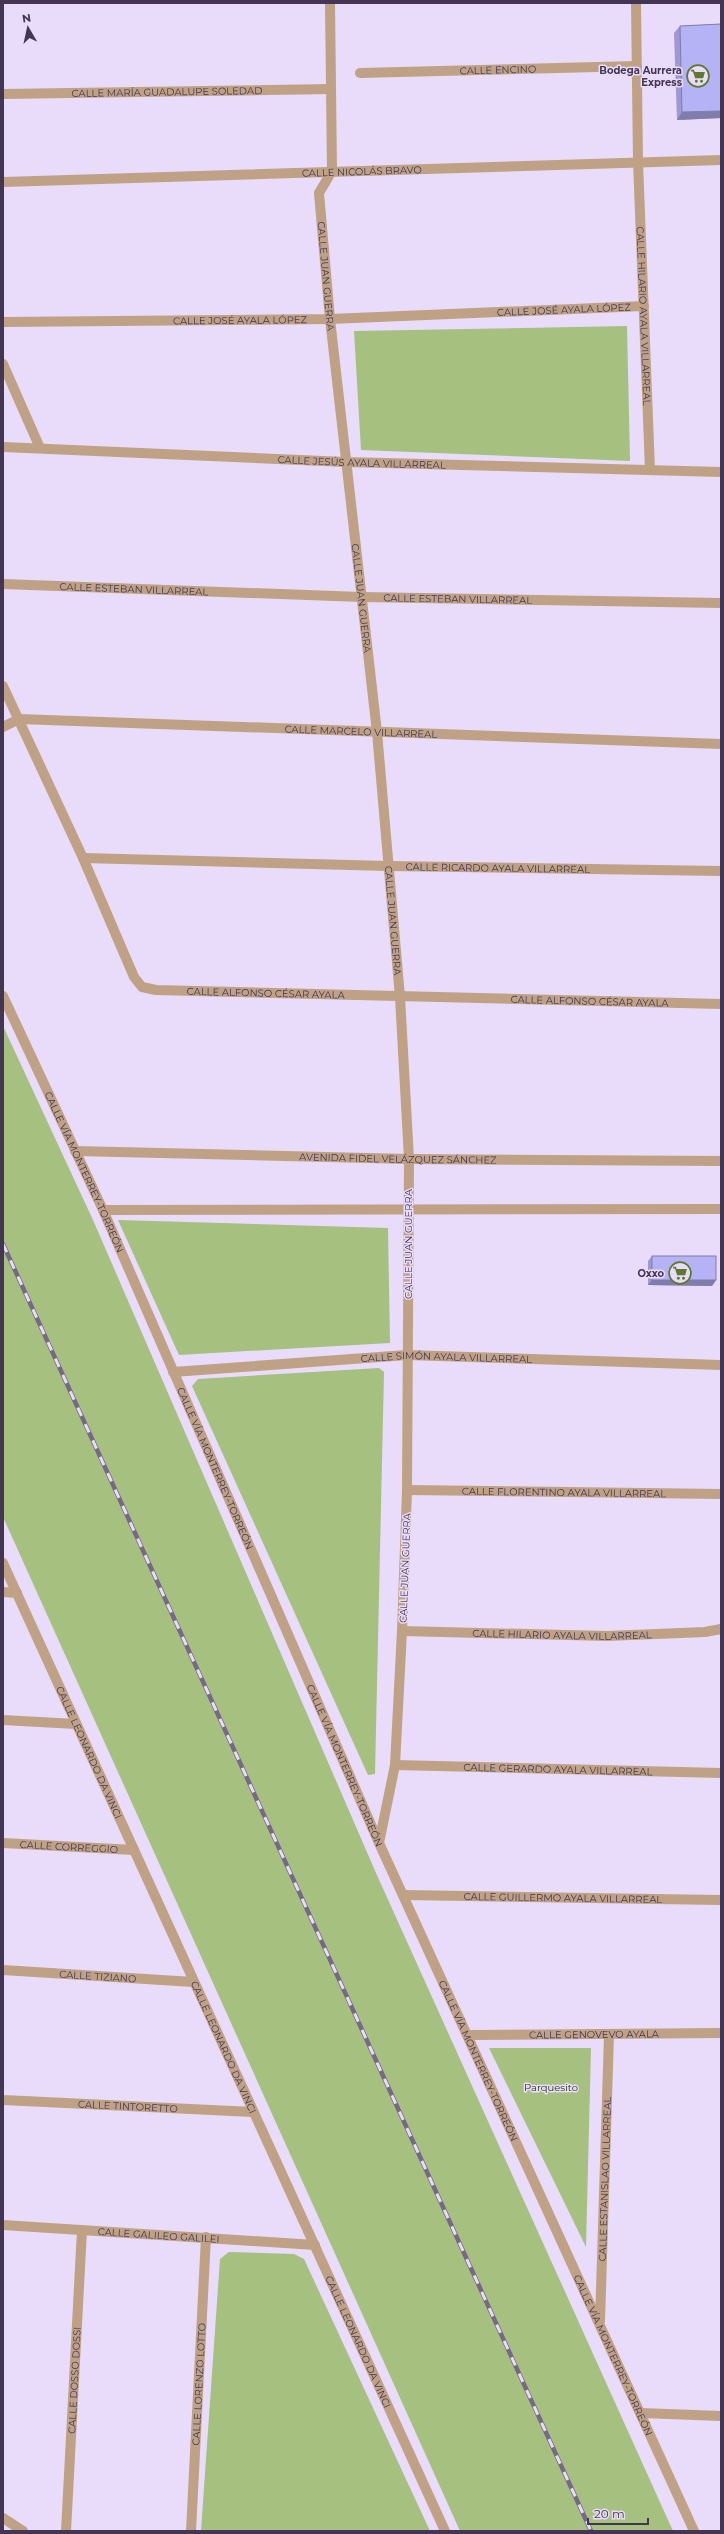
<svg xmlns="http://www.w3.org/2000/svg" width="724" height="2534" font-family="Montserrat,sans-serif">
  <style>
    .green { fill: #a6c080 }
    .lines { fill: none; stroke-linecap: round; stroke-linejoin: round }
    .minor { stroke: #bfa285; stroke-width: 10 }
    .tertiary { stroke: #bfa285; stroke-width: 10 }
    .rail-casing { stroke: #776886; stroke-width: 4.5 }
    .rail { stroke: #e9dbfa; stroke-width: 3; stroke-dasharray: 9; stroke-linecap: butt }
    .wall { fill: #9c99d3 }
    .shaded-wall { fill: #7f7dac }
    .building { fill: #b5b2f5; stroke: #7f7dac }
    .labels { text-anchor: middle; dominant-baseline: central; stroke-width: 3; stroke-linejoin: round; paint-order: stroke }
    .street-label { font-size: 10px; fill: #443553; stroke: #e9dbfa }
    .poi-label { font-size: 10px; font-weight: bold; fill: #443553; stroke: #e9dbfa; text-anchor: end }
    .park-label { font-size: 10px; fill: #25320e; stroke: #e9dbfa }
  </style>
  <rect width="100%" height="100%" fill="#e9dbfa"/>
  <!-- green -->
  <g class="green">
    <path d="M627 326 630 461 361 450 354 331Z"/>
    <path d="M3 1026 93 1220 376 1873 673 2531H460L3 1517Z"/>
    <path d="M118 1220 388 1228 390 1343 179 1355Z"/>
    <path d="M379 1368 384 1372 375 1774 368 1775 192 1386 198 1379Z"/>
    <path d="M489 2048H591L586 2247Z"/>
    <path d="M229 2252 294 2254 304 2259 430 2531H201L220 2259Z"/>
  </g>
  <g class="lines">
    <!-- minor -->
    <g class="minor">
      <path id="s1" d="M330 3 332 171 319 193 330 319 377 732 400 997 409 1159 407 1490 402 1631 395 1765 379 1843"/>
      <path id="s2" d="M636 3 638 162 650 470"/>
      <path id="s3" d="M360 73 637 66"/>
      <path id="s4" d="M3 94 331 89"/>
      <path id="s5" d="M3 322 330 319 644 306"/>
      <path d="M3 364 40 448"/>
      <path id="s6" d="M3 447 346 462 721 472"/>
      <path id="s7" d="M3 584 361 597 721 603"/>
      <path id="s8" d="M3 686 83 858 134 977 142 987 156 990 721 1004"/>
      <path id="s9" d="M3 727 19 719 721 744"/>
      <path id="s10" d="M83 858 388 866 721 871"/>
      <path id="s11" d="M3 996 103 1210 379 1843 694 2531"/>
      <path id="s12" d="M173 1372 407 1355 721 1365"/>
      <path id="s13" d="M407 1490 721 1494"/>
      <path id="s14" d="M3 1563 445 2531"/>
      <path d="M3 1592 17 1593"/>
      <path id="s15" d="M402 1631 607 1636 705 1632 721 1629"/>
      <path d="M3 1720 76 1724"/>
      <path id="s16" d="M395 1765 721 1773"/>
      <path id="s17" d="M3 1843 134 1850"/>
      <path id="s18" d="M405 1895 721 1900"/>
      <path id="s19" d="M3 1970 193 1982"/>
      <path id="s20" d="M468 2035 721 2033"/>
      <path id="s21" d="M3 2100 253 2112"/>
      <path id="s22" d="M3 2225 315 2245"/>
      <path id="s23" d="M600 2321 609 2035"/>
      <path d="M641 2413 721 2416"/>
      <path d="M3 2518 23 2531"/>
      <path id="s24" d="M66 2531 82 2230"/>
      <path id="s25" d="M191 2531 206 2237"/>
    </g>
    <!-- tertiary -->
    <g class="tertiary">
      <path id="s26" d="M3 182 721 160"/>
      <path id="s27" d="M75 1151 409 1159 721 1161"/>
      <path d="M103 1210 721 1209"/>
    </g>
    <!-- rail casing -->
    <g class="rail-casing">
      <path id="rail" d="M3 1244 591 2531"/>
    </g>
    <!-- rail -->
    <use href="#rail" class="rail"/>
  </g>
  <!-- wall -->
  <g class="wall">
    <path d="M721 24V118L677 120 674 33 680 26Z"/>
    <path d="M652 1256 716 1280 712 1286 648 1285V1261Z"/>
  </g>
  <!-- shaded-wall -->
  <g class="shaded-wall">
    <path d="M721 111V118L677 120 682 112Z"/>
    <path d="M652 1280H716L712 1286 648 1285Z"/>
  </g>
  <!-- building -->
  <g class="building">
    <path d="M721 24V111L682 112 680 26Z"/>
    <rect x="652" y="1256" width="64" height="24"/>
  </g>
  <!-- icons -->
  <defs>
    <g id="supermarket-ring" transform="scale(1.15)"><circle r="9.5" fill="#e9dbfa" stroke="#5d792d" stroke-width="1.5"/><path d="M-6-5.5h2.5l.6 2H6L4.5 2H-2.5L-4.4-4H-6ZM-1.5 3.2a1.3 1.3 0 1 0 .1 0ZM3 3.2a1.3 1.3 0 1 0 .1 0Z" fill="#5d792d"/></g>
  </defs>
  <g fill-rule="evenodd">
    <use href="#supermarket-ring" x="698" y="76"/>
    <use href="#supermarket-ring" x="680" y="1273"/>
  </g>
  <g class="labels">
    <!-- street labels -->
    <g class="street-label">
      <text stroke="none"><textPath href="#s3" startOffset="138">CALLE ENCINO</textPath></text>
      <text stroke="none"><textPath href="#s4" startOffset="164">CALLE MARÍA GUADALUPE SOLEDAD</textPath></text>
      <text stroke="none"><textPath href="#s26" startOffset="359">CALLE NICOLÁS BRAVO</textPath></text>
      <text stroke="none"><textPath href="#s1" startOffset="277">CALLE JUAN GUERRA</textPath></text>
      <text stroke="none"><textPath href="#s5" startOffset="561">CALLE JOSÉ AYALA LÓPEZ</textPath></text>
      <text stroke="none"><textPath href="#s2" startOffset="313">CALLE HILARIO AYALA VILLARREAL</textPath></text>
      <text stroke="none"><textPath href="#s5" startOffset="237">CALLE JOSÉ AYALA LÓPEZ</textPath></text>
      <text stroke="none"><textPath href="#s6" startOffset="359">CALLE JESÚS AYALA VILLARREAL</textPath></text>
      <text stroke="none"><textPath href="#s7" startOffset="131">CALLE ESTEBAN VILLARREAL</textPath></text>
      <text stroke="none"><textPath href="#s1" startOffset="601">CALLE JUAN GUERRA</textPath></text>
      <text stroke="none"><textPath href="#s7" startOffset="455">CALLE ESTEBAN VILLARREAL</textPath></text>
      <text stroke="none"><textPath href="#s9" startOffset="360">CALLE MARCELO VILLARREAL</textPath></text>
      <text stroke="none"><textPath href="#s10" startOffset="415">CALLE RICARDO AYALA VILLARREAL</textPath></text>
      <text stroke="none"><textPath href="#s1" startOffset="925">CALLE JUAN GUERRA</textPath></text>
      <text stroke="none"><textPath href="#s8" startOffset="456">CALLE ALFONSO CÉSAR AYALA</textPath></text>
      <text stroke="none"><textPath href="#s8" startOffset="780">CALLE ALFONSO CÉSAR AYALA</textPath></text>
      <text stroke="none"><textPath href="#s27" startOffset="323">AVENIDA FIDEL VELÁZQUEZ SÁNCHEZ</textPath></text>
      <text stroke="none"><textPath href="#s11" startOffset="194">CALLE VÍA MONTERREY-TORREÓN</textPath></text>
      <text transform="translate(408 1244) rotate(-90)">CALLE JUAN GUERRA</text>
      <text stroke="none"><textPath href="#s12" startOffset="274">CALLE SIMÓN AYALA VILLARREAL</textPath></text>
      <text stroke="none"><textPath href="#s11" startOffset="518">CALLE VÍA MONTERREY-TORREÓN</textPath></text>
      <text stroke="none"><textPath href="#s13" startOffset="157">CALLE FLORENTINO AYALA VILLARREAL</textPath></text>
      <text transform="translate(405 1568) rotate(-88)">CALLE JUAN GUERRA</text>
      <text stroke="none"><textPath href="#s15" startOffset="160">CALLE HILARIO AYALA VILLARREAL</textPath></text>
      <text stroke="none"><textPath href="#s14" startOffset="208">CALLE LEONARDO DA VINCI</textPath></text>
      <text stroke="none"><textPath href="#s11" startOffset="842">CALLE VÍA MONTERREY-TORREÓN</textPath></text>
      <text stroke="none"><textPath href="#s16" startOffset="163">CALLE GERARDO AYALA VILLARREAL</textPath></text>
      <text stroke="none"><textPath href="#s17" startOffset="66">CALLE CORREGGIO</textPath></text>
      <text stroke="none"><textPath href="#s18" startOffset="158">CALLE GUILLERMO AYALA VILLARREAL</textPath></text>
      <text stroke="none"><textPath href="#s19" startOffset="95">CALLE TIZIANO</textPath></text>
      <text stroke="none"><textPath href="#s20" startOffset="126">CALLE GENOVEVO AYALA</textPath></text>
      <text stroke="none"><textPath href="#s14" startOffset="532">CALLE LEONARDO DA VINCI</textPath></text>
      <text stroke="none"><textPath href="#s11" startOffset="1166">CALLE VÍA MONTERREY-TORREÓN</textPath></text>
      <text stroke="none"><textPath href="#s21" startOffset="125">CALLE TINTORETTO</textPath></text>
      <text stroke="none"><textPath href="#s23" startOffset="142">CALLE ESTANISLAO VILLARREAL</textPath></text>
      <text stroke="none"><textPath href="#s22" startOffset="156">CALLE GALILEO GALILEI</textPath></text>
      <text stroke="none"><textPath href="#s14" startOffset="856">CALLE LEONARDO DA VINCI</textPath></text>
      <text stroke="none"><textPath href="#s11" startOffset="1490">CALLE VÍA MONTERREY-TORREÓN</textPath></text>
      <text stroke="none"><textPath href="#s24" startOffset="151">CALLE DOSSO DOSSI</textPath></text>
      <text stroke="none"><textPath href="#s25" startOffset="147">CALLE LORENZO LOTTO</textPath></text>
    </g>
    <!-- poi labels -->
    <g class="poi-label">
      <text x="682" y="70">Bodega Aurrera<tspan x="682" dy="12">Express</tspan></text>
      <text x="664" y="1273">Oxxo</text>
    </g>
    <!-- park labels -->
    <g class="park-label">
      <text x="551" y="2087">Parquesito</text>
    </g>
  </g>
  <!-- border -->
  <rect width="724" height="2534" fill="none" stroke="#443553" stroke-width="8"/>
  <!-- north arrow -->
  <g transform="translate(28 28) rotate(351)" stroke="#e9dbfa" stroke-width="3" paint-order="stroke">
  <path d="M0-3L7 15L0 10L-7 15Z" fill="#443553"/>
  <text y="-6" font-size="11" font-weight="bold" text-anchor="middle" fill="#443553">N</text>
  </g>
  <!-- scale -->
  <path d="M588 2518v6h60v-6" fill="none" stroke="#443553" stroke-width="2"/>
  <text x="594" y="2518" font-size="12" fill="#443553" stroke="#e9dbfa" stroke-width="3" paint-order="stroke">20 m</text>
</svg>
